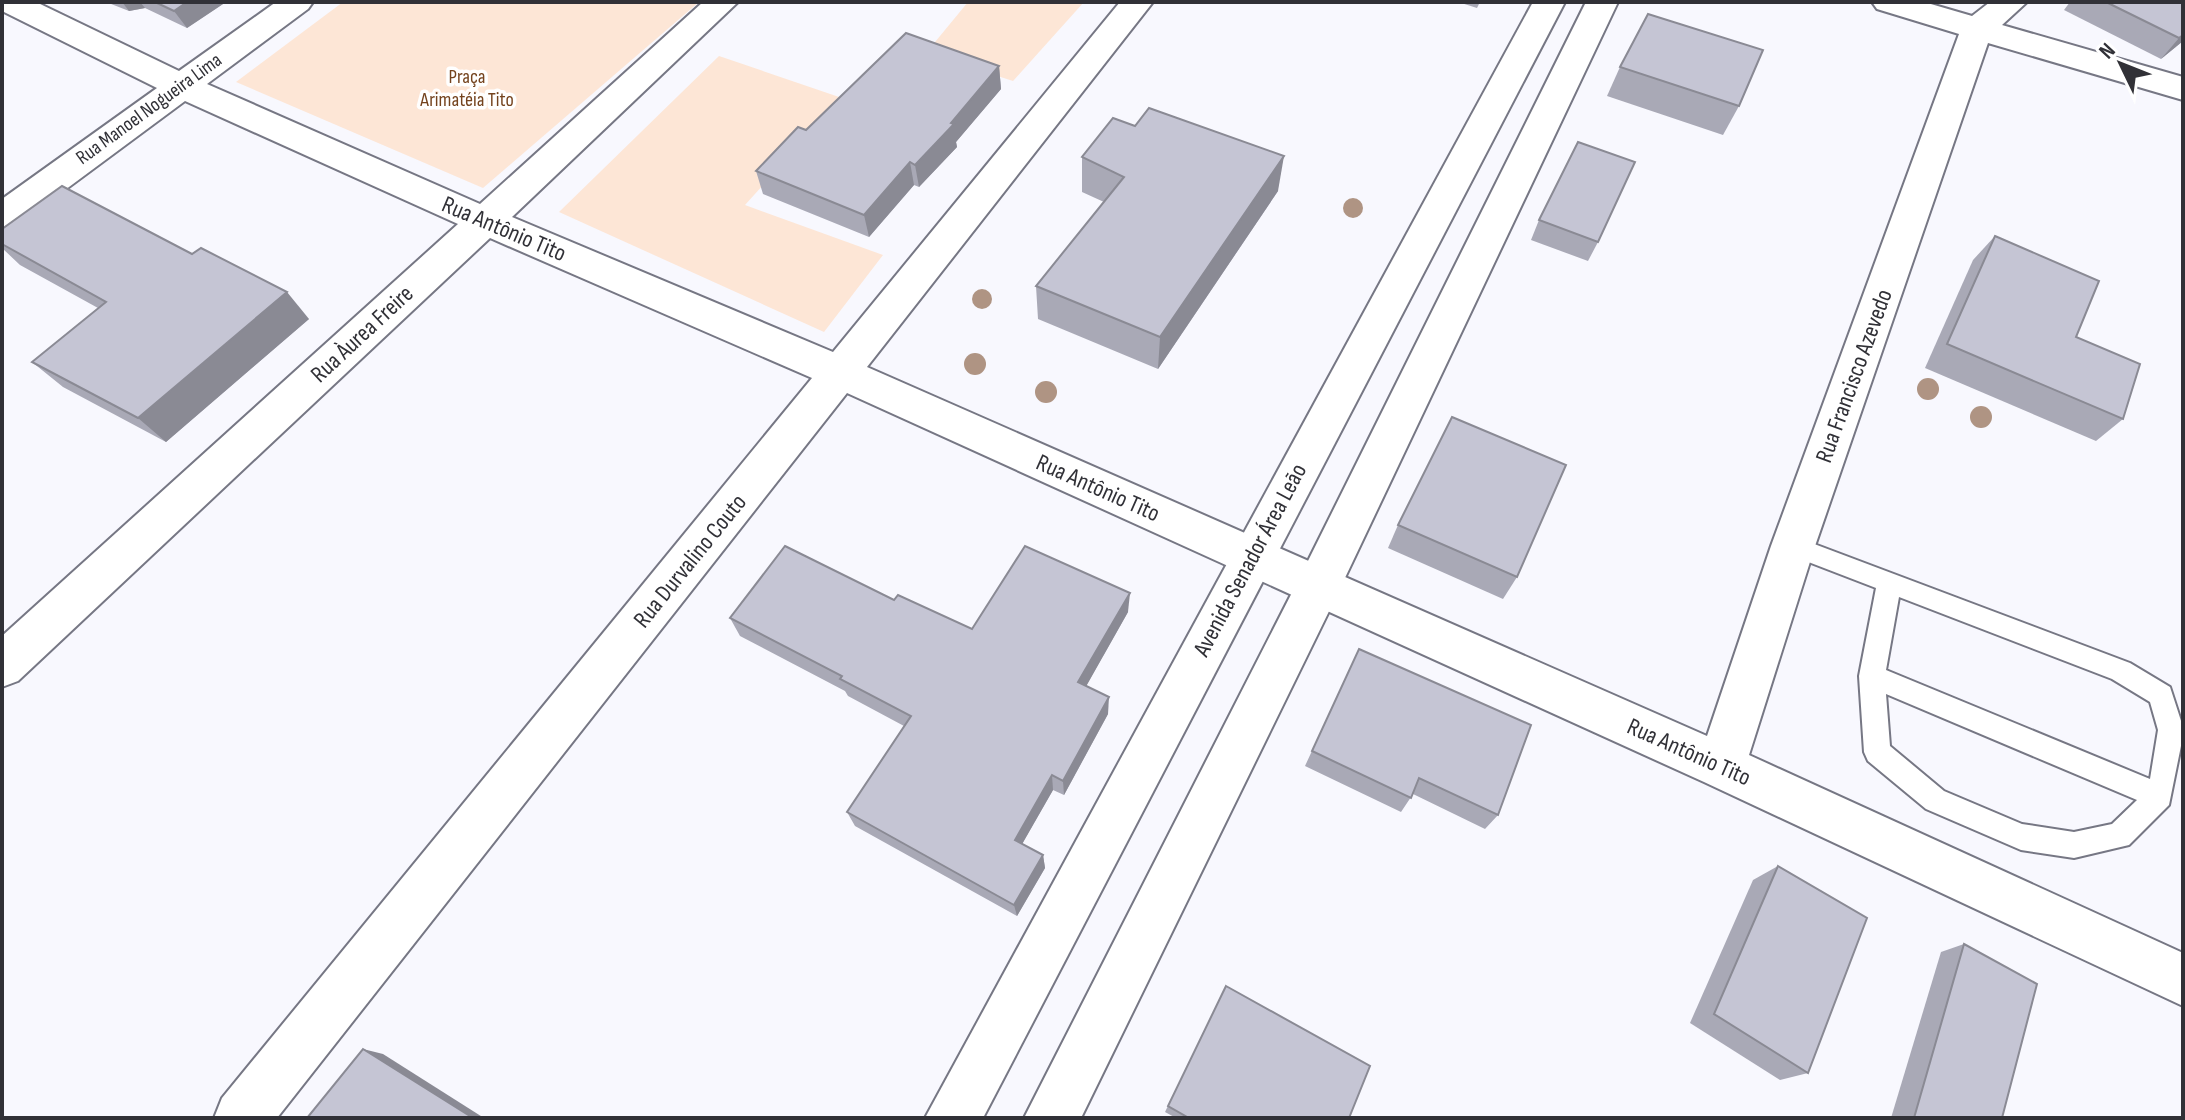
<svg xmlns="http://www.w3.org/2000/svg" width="2185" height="1120" font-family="'Sofia Sans Condensed',sans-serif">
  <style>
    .green { fill: #fde6d6 }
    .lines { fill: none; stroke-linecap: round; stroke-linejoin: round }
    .service-casing { stroke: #767784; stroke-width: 4 }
    .minor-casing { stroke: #767784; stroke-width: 4 }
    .tertiary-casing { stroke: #767784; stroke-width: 4 }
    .service { fill: #fff; fill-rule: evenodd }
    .minor { fill: #fff; fill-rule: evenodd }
    .tertiary { fill: #fff; fill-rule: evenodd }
    .tree { fill: #af9483 }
    .wall { fill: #a9a9b6 }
    .shaded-wall { fill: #8a8a94 }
    .building { fill: #c5c5d4; stroke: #8a8a94; stroke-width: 2 }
    .labels { text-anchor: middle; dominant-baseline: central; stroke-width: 7; stroke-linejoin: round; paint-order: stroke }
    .far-park-label { font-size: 20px; fill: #74431e; stroke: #fff }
    .far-street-label { font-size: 20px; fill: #313137; stroke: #fff }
    .street-label { font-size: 24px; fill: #313137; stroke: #fff }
  </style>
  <rect width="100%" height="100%" fill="#f8f8fe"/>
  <!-- green -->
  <g class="green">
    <path d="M343 2H699L483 188 236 82Z"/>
    <path d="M968 2H1084L1013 81 926 53Z"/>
    <path d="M719 56 842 98 745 205 883 255 824 332 559 212Z"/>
  </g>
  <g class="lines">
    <!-- service casing -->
    <g class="service-casing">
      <path id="service" d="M1793 536 2130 663 2170 687 2183 727V736L2169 805 2129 845 2074 858 2021 850 1926 809 1868 761 1864 752 1859 676 1876 588 1785 553 1781 546 1785 539ZM1899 597 2112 679 2150 702 2158 730 2150 779 1886 670ZM1886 694 2137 800 2112 824 2074 832 2022 824 1944 791 1890 746Z"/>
    </g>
    <!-- minor casing -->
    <g class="minor-casing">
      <path id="minor" d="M2 2H36L179 71 276 2H313L308 9 207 84 480 204 703 2H738L512 217 833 352 1120 2H1153L867 367 1707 736 1771 546 1959 34 1877 9 1872 2H1924L1972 16 1990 2H2027L2002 25 2183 77V100L1988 43 1815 546 1749 755 2183 953V1006L1704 782 847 393 277 1118H214L222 1098 812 378 490 238 18 681 2 687V636L458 224 185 101 15 227 2 231V199L157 88 2 11Z"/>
    </g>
    <!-- tertiary casing -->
    <g class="tertiary-casing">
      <g id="tertiary">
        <path d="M1533 2H1565L983 1118H925Z"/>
        <path d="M1586 2H1618L1334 601 1081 1118H1024L1302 573Z"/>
      </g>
    </g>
    <!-- service -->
    <use href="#service" class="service"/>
    <!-- minor -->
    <use href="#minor" class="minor"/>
    <!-- tertiary -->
    <use href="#tertiary" class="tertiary"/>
  </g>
  <!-- trees -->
  <g class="tree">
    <circle cx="1353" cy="208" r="10"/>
    <circle cx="982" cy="299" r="10"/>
    <circle cx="975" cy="364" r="11"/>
    <circle cx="1928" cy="389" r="11"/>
    <circle cx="1046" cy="392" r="11"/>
    <circle cx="1981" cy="417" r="11"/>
  </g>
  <!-- wall -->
  <g class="wall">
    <path d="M106 2H226L187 28 145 8 129 11Z"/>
    <path d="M1458 2H1480L1477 8Z"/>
    <path d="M2070 2H2183V41L2161 59 2064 10Z"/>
    <path d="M999 66 1001 89 956 142 957 147 919 187 914 185 869 237 763 194 756 171 806 130Z"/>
    <path d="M1620 67 1739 106 1723 135 1607 96Z"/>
    <path d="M1082 157 1278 191 1158 369 1038 319 1036 286 1104 202 1082 192Z"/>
    <path d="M1539 220 1598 242 1588 261 1531 240Z"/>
    <path d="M2 229 309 319 166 442 63 387 32 362 98 308 20 265 2 248Z"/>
    <path d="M1995 236 2076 337 2123 419 2096 441 1925 368 1973 260Z"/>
    <path d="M1398 525 1517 577 1503 599 1388 548Z"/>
    <path d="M894 600 972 629 1128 612 1086 686 1108 714 1064 795 1053 790 1022 844 1043 855 1045 868 1017 916 855 826 847 812 904 726 848 696 845 691 740 636 730 618Z"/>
    <path d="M1359 649 1498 815 1485 829 1413 794 1401 812 1305 766Z"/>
    <path d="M1778 866 1808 1073 1780 1080 1690 1023 1753 880Z"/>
    <path d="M1964 944 2002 1118H1891L1941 952Z"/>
    <path d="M1226 986 1349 1118H1176L1165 1112Z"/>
  </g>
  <!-- shaded-wall -->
  <g class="shaded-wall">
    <path d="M122 2H140L145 8 129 11Z"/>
    <path d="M187 2H226L187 28 174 11Z"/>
    <path d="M2183 35V41L2161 59 2179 38Z"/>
    <path d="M999 66 1001 89 956 142 957 147 919 187 915 165Z"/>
    <path d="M1284 156 1278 191 1158 369 1160 337Z"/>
    <path d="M910 162 914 185 869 237 864 215Z"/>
    <path d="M287 292 309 319 166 442 138 418Z"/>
    <path d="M1130 593 1128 612 1079 699 1078 682Z"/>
    <path d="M1109 697 1108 714 1064 795 1063 781Z"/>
    <path d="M1052 775 1053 790 1017 853 1015 840Z"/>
    <path d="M1043 855 1045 868 1017 916 1014 905Z"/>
    <path d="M363 1049 383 1054 484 1118H473Z"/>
  </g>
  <!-- building -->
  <g class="building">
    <path d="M155 2H187L174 11Z"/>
    <path d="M2106 2H2183V35L2179 38Z"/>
    <path d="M1648 14 1763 50 1739 106 1620 67Z"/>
    <path d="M906 33 999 66 951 123 954 124 915 165 910 162 864 215 756 171 798 127 806 130Z"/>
    <path d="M1149 108 1284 156 1160 337 1036 286 1124 177 1082 157 1113 118 1135 126Z"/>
    <path d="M1578 142 1635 162 1598 242 1539 220Z"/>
    <path d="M62 186 192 254 201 248 287 292 138 418 32 362 106 302 2 244V229Z"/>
    <path d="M1995 236 2099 281 2076 337 2140 364 2123 419 1947 344Z"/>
    <path d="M1452 417 1566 465 1517 577 1398 525Z"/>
    <path d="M785 546 894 600 898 595 972 629 1025 546 1130 593 1078 682 1109 697 1063 781 1052 775 1015 840 1043 855 1014 905 847 812 911 716 840 679 842 676 730 618Z"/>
    <path d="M1359 649 1531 725 1498 815 1419 778 1411 798 1312 751Z"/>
    <path d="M1778 866 1867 918 1808 1073 1714 1014Z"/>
    <path d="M1964 944 2037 984 2002 1118H1914Z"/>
    <path d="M1226 986 1370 1066 1349 1118H1189L1168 1106Z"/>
    <path d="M363 1049 473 1118H307Z"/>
  </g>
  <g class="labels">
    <!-- far-park labels -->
    <g class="far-park-label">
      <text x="467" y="77">Praça<tspan x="467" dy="23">Arimatéia Tito</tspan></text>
    </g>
    <!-- far-street labels -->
    <g class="far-street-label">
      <text transform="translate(149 109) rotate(-36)">Rua Manoel Nogueira Lima</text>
    </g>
    <!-- street labels -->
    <g class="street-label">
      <text transform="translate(504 229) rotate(23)">Rua Antônio Tito</text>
      <text transform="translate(362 334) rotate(-43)">Rua Àurea Freire</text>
      <text transform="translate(1854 376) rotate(-70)">Rua Francisco Azevedo</text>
      <text transform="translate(1098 488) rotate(24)">Rua Antônio Tito</text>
      <text transform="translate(1250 560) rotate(-62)">Avenida Senador Área Leão</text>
      <text transform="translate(690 561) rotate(-51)">Rua Durvalino Couto</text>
      <text transform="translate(1689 752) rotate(24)">Rua Antônio Tito</text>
    </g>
  </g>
  <!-- border -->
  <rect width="2185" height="1120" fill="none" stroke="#313137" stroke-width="8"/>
  <!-- north arrow -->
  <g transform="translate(2121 64) rotate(313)" stroke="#ffffff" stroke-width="6" paint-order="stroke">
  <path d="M0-6L14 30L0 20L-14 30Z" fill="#313137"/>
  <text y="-12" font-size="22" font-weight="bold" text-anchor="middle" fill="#313137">N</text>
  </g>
</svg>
